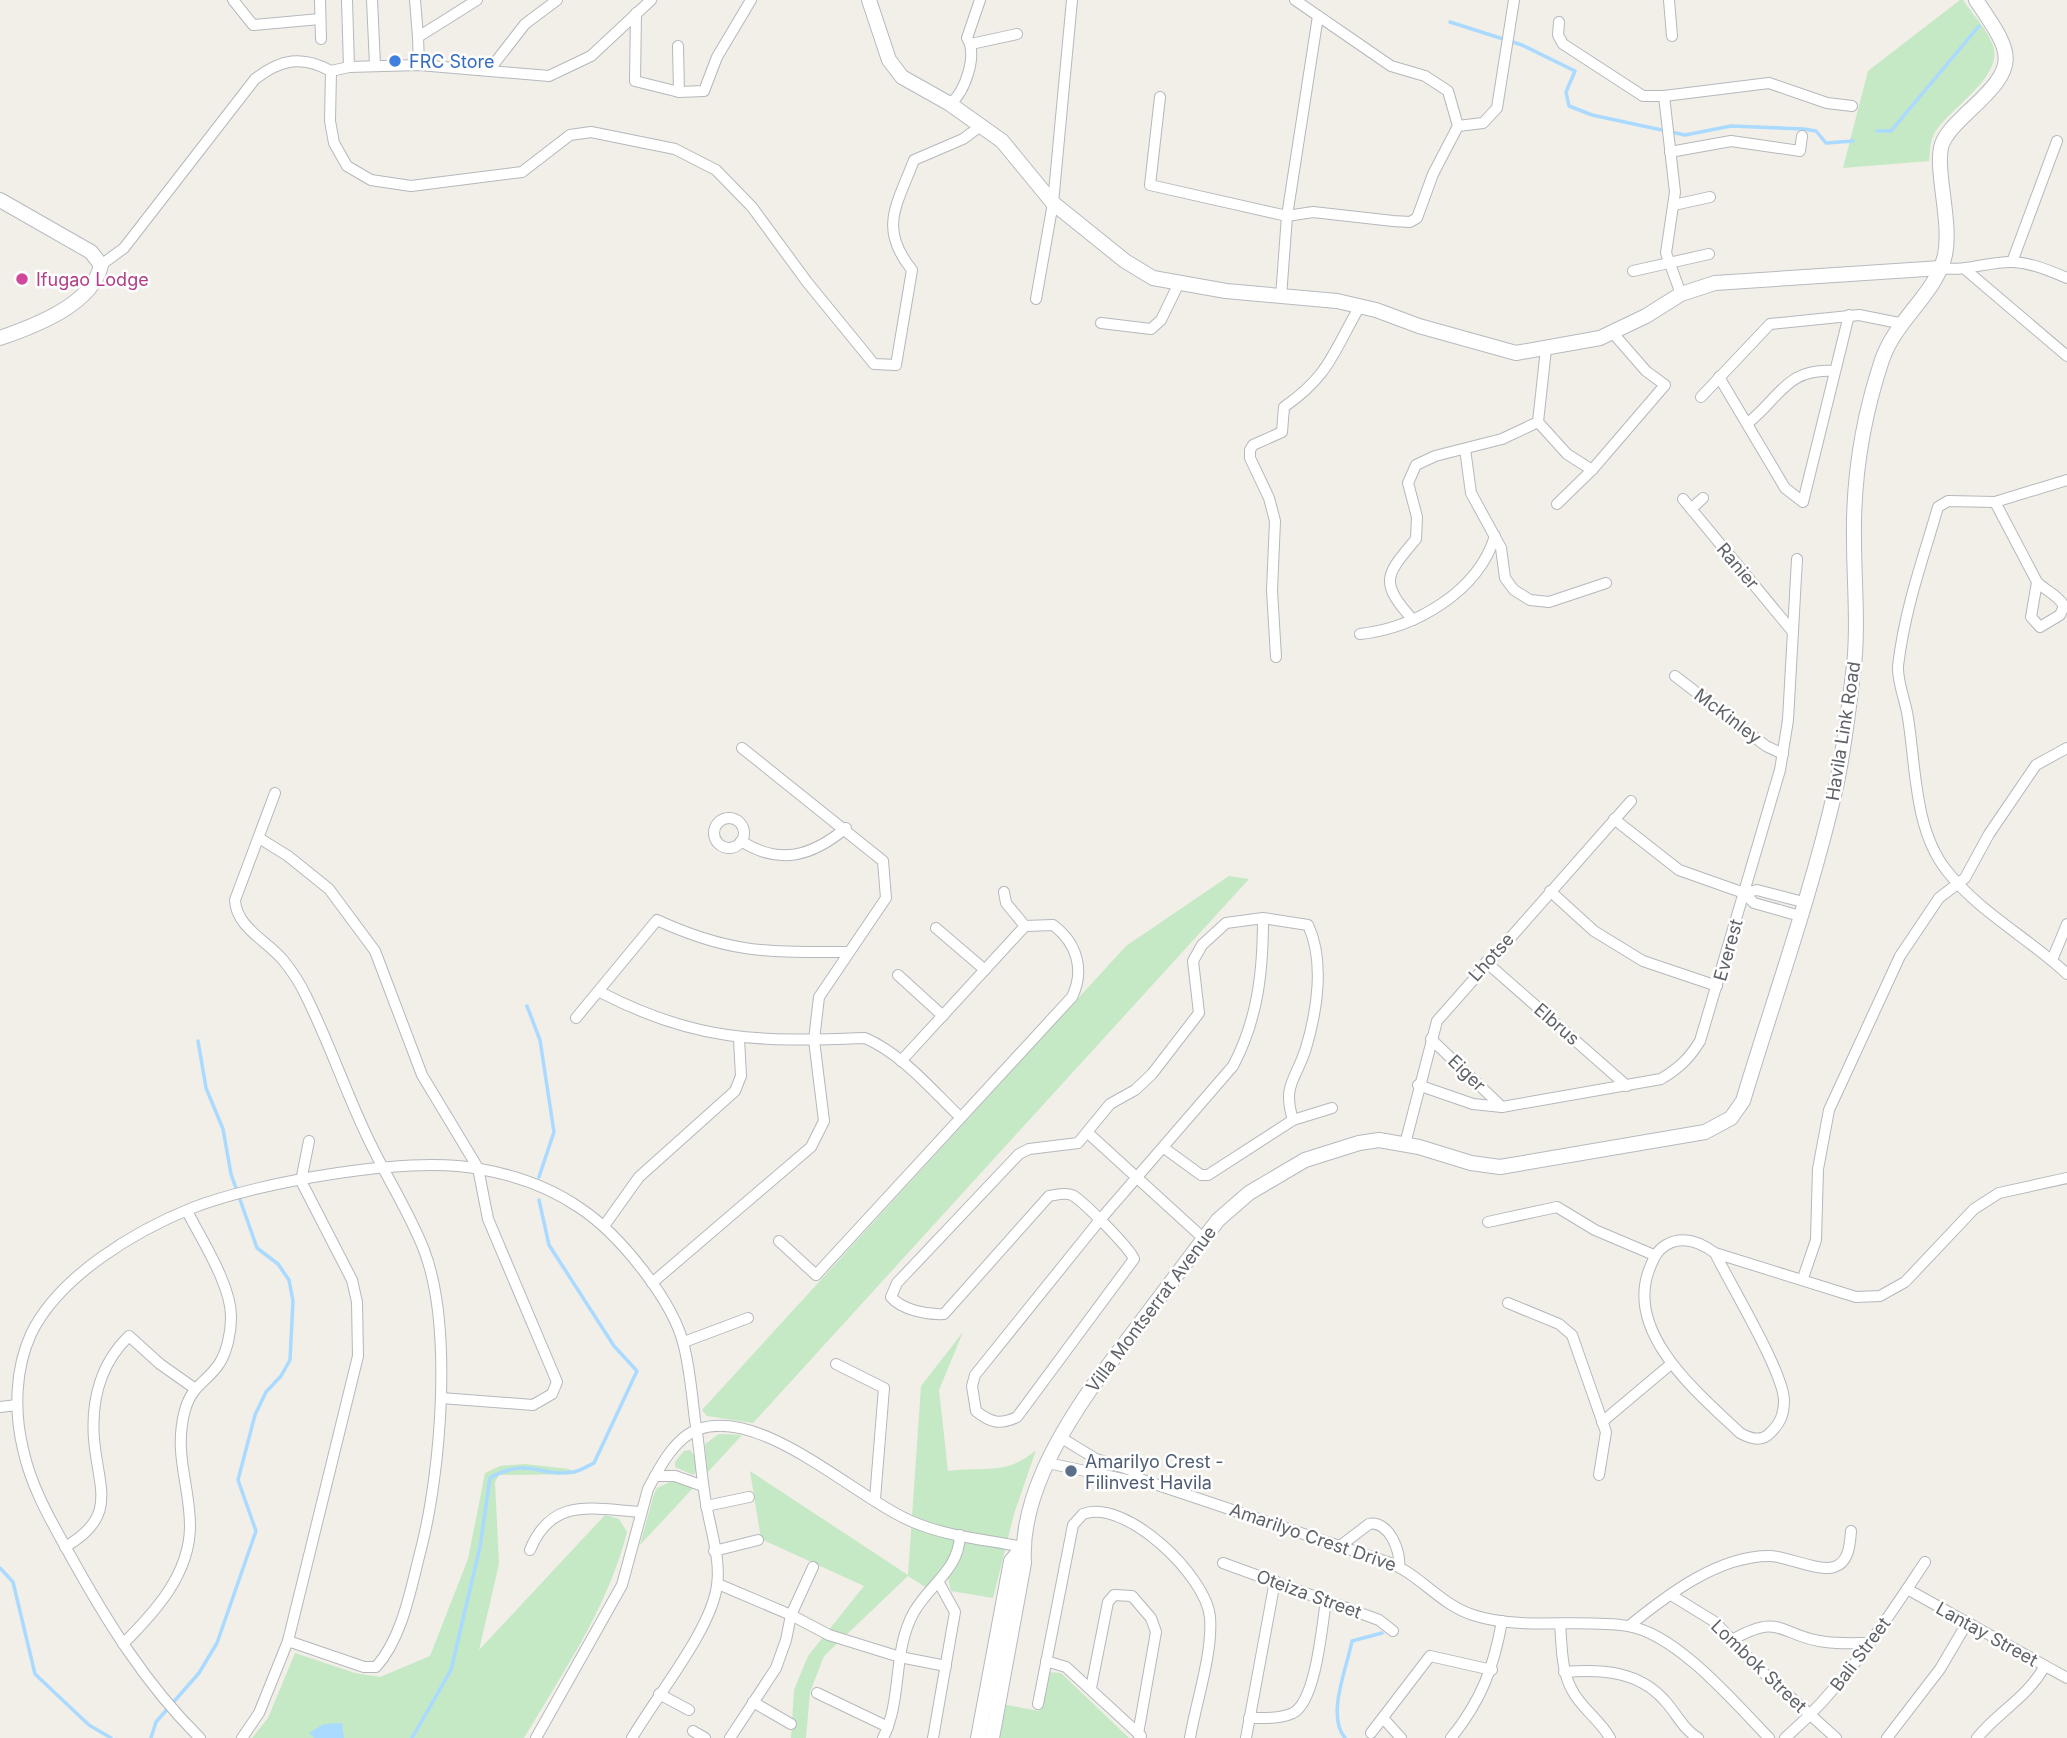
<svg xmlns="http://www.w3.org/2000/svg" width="2067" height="1738" font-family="Inter,sans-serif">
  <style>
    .green { fill: #c5e8c5 }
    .water { fill: #aadaff }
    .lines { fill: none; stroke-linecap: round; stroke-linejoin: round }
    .stream { stroke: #aadaff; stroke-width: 3.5 }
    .street-casing { stroke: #b5b8bc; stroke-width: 12 }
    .secondary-casing { stroke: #b6babf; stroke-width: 16 }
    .street { stroke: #fff; stroke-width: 10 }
    .secondary { stroke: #fff; stroke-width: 14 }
    .shop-dot { fill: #3f7fe0; stroke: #fff; stroke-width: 2.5 }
    .hotel-dot { fill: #d1479c; stroke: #fff; stroke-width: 2.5 }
    .service-dot { fill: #5c6f8a; stroke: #fff; stroke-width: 2.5 }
    .labels { text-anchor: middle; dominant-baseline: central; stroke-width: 5; stroke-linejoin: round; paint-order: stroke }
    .shop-label { font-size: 18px; fill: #366cbe; stroke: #fff; text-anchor: start }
    .hotel-label { font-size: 18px; fill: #b23c85; stroke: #fff; text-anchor: start }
    .street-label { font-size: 18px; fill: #5f6368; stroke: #fff }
    .service-label { font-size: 18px; fill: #4e5e75; stroke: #fff; text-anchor: start }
  </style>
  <rect width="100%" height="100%" fill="#f1efe8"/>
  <!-- green -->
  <g class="green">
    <path d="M1960 0H1963C1972 14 1988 30 1993 46 2004 77 1948 109 1934 134 1930 141 1930 152 1929 161L1843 168 1868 71Z"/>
    <path d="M1229 876 1249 879 753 1423 707 1416 702 1410 1126 946Z"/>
    <path d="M963 1332 939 1390 948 1471C982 1466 1007 1476 1036 1450L1014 1514 993 1598 951 1591 945 1565 927 1588 908 1576 824 1656 810 1692 806 1738H791L794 1690 808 1656 864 1586 761 1539 750 1471 908 1575 921 1386Z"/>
    <path d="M719 1434 742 1435 707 1473 705 1444Z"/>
    <path d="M690 1450 696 1458 697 1471 693 1475 675 1467V1462L684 1451Z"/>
    <path d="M525 1464 569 1469 576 1474 499 1475 495 1482 499 1564 479 1650 605 1515 619 1519 627 1532C608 1607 563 1672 524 1738H252L268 1718 295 1653 355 1673 380 1677 430 1656 468 1559 485 1473 500 1466Z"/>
    <path d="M670 1482H678L693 1488 640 1545 654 1494 657 1488Z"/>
    <path d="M1047 1672 1061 1673 1129 1738H996L1002 1704 1039 1711Z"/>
  </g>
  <!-- water -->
  <path class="water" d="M342 1723 344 1738H314L309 1733 324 1724Z"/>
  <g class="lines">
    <!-- stream -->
    <g class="stream">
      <path d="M1450 22 1522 45 1575 71 1566 92 1569 106 1592 115 1685 135 1731 126 1804 129 1816 131 1826 143 1853 141"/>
      <path d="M1877 131H1891L1979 26"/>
      <path d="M527 1006 540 1040 554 1132 539 1177"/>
      <path d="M0 1568 13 1582 35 1674 89 1725 111 1738"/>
      <path d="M151 1738 156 1722 199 1673 217 1643 256 1531 238 1480 255 1415 266 1392 281 1376 290 1360 293 1301 289 1280 278 1264 257 1248 231 1174 223 1129 206 1088 198 1041"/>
      <path d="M412 1738 451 1670 480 1547 490 1478C529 1456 540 1478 573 1472 580 1471 588 1466 594 1463L637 1371 614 1346 549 1245 539 1200"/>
      <path d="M1345 1738C1326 1715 1347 1668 1352 1641L1382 1633"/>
    </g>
    <!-- street casing -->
    <g class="street-casing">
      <g id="street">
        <path d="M233 0 253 25 320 19"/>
        <path d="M320 0 321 39"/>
        <path d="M347 0 349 67"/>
        <path d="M372 0 375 65"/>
        <path d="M415 0 418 37"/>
        <path d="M1669 0 1672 36"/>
        <path d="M636 13 635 81 679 92 704 91 717 57 751 0"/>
        <path d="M1559 22 1558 35 1563 44 1643 96H1664L1769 83 1827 103 1852 106"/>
        <path d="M971 44 1017 34"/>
        <path d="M678 46 679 92"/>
        <path d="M419 65 418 37 477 0"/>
        <path d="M490 69 525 24 557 0"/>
        <path d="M331 71 349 67 419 65 549 76 591 56 651 0"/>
        <path d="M1664 96 1675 192 1666 253 1681 294"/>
        <path d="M1160 97 1150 185 1287 216 1313 212 1393 221 1410 222 1417 218 1433 174 1458 126 1448 91 1425 76 1391 66 1295 0"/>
        <path d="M950 104C965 92 978 55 967 38L980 0"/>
        <path d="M1458 126 1483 123 1497 108 1514 0"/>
        <path d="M1670 152 1731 141 1800 151 1802 136"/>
        <path d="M1674 205 1710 197"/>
        <path d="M2012 262 2057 141"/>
        <path d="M101 265 124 248 255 79C281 59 302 55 331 71L330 121 334 143 347 166 371 180 411 186 522 172 570 135 591 132 675 149 716 170 752 207 807 282 874 364 896 365 912 270C878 228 897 205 914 160L963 139 982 125"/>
        <path d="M1941 268C1966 272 1989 261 2013 262 2032 263 2050 271 2067 278"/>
        <path d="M1966 270 2067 356"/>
        <path d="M1633 271 1709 254"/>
        <path d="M1281 297 1287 216 1318 16"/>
        <path d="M1036 299 1053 203 1072 0"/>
        <path d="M1101 323 1151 329 1161 320 1179 283"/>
        <path d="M1546 349 1538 422 1567 454 1592 470"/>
        <path d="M1719 377 1785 488 1803 502 1849 315"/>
        <path d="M1701 397 1770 324 1859 315 1899 323"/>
        <path d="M1748 423C1781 396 1787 368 1834 371"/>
        <path d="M1465 449 1471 493 1501 548 1505 578 1514 590 1530 600 1549 602 1606 583"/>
        <path d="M2067 480 1995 502 1948 501 1938 507C1922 562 1905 608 1898 666 1897 682 1906 702 1908 718 1916 767 1914 830 1947 871 1980 913 2029 938 2067 974"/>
        <path d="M1683 499 1793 632"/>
        <path d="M1995 502 2037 582 2031 617 2040 627 2060 615 2064 606C2058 595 2046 591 2037 582"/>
        <path d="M1557 504 1592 470 1665 385 1646 371 1612 332"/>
        <path d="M1691 509 1703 498"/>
        <path d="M1413 620C1378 581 1386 575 1416 539L1417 517 1408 483 1416 465 1435 456 1502 439 1538 422"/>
        <path d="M1360 634C1415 628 1478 592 1495 536"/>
        <path d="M1276 657 1272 590 1275 521 1269 498 1250 458V450L1253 445 1282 432 1284 407C1330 375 1333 352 1360 306"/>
        <path d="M1675 676 1766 746 1783 754"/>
        <path d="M275 793 235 900C236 927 267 941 283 960 292 971 300 983 306 996 328 1040 344 1087 365 1132 383 1172 408 1209 424 1250 453 1326 441 1471 421 1549 411 1587 403 1637 376 1667H364L288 1641"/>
        <circle cx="729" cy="833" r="15"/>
        <path d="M1614 819 1679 870 1744 893"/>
        <path d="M259 838 288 856 329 889 375 951 422 1075 478 1168 488 1219 557 1382 552 1394 533 1405 441 1398"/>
        <path d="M741 841C780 866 812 856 846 828"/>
        <path d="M1550 891 1594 931 1643 961 1717 986"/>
        <path d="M1004 892 1006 903 1025 926"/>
        <path d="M1744 893 1754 903 1800 916"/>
        <path d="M1744 893 1757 890 1803 902"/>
        <path d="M1263 918C1263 971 1258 1019 1233 1066L1099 1221 975 1375 972 1386 976 1411C991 1423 1000 1425 1017 1417L1134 1259C1129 1247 1083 1201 1072 1195 1065 1192 1056 1195 1049 1196L944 1314C928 1315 902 1310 891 1297L897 1283 1019 1154 1029 1149 1078 1143 1110 1104 1135 1090 1152 1074 1199 1013 1193 961 1202 945 1226 923 1263 918 1308 925C1325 961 1317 1011 1306 1048 1296 1080 1282 1085 1293 1120"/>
        <path d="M936 928 985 970"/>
        <path d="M2052 960 2067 924"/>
        <path d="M1486 962 1627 1086"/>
        <path d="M898 975 943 1016"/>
        <path d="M600 992C696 1042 759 1042 865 1038 902 1054 931 1089 960 1117"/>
        <path d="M576 1018 657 920C731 954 768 952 847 952"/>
        <path d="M1431 1039 1502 1107"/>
        <path d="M1418 1085 1473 1104 1502 1107 1661 1079C1679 1068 1689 1059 1700 1041L1780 770 1788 720 1797 559"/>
        <path d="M1088 1133 1202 1237"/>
        <path d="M1405 1144 1437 1021 1631 801"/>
        <path d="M1164 1148 1201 1175H1208L1293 1120 1332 1108"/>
        <path d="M1488 1222 1557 1207 1595 1230 1654 1255"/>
        <path d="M604 1226 639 1177 735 1091 741 1076 739 1039"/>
        <path d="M779 1241 816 1275 1072 997C1085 970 1077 943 1053 925L1025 926 901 1061"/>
        <path d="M1715 1253C1730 1284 1783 1371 1784 1400 1784 1415 1780 1424 1769 1434 1761 1442 1749 1438 1740 1433 1699 1394 1625 1334 1649 1270 1653 1260 1656 1251 1666 1245 1683 1235 1700 1242 1715 1253L1856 1297 1880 1296 1905 1282 1974 1209 1999 1193 2067 1178"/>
        <path d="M1803 1278 1816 1240 1818 1169 1829 1110 1900 956 1939 898 1965 878 1989 834 2036 765 2067 748"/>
        <path d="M652 1283 811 1147 824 1121 814 1040 819 997 886 898 883 861 742 748"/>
        <path d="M1508 1303 1559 1324 1572 1335 1606 1432 1599 1475"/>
        <path d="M684 1342 748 1318"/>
        <path d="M836 1364 884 1388 875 1499"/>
        <path d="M0 1407 17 1405"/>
        <path d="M1602 1422 1671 1364"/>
        <path d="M1060 1437 1096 1459 1131 1470 1140 1479"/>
        <path d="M1048 1463 1127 1480 1140 1479 1387 1562C1419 1573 1439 1604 1473 1615 1523 1631 1577 1618 1628 1626 1677 1634 1735 1703 1769 1738"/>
        <path d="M655 1476H675L703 1486"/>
        <path d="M706 1506 749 1497"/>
        <path d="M1340 1546 1369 1524C1388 1520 1401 1550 1399 1566"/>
        <path d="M65 1547C119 1516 98 1488 94 1439 91 1400 101 1363 129 1336L160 1364 194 1388"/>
        <path d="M530 1550C552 1496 593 1509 641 1512"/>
        <path d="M714 1551 758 1540"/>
        <path d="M1223 1563 1379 1620 1393 1631"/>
        <path d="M718 1584 791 1615 829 1635 900 1657 946 1666"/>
        <path d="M1907 1589 2067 1678"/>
        <path d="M1671 1595 1715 1622 1757 1667 1836 1738"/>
        <path d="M1560 1624C1562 1646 1561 1670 1572 1690 1581 1708 1600 1720 1610 1738"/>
        <path d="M1629 1626C1667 1595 1719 1555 1771 1556 1788 1557 1820 1572 1834 1567 1849 1563 1850 1544 1851 1531"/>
        <path d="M1732 1640C1783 1611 1780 1637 1826 1642 1840 1644 1856 1643 1870 1643"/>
        <path d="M123 1644C155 1612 190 1574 190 1526 190 1484 173 1454 185 1410 192 1385 206 1383 219 1364 227 1352 231 1332 231 1318 232 1286 201 1239 187 1211"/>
        <path d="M1046 1661 1066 1667 1141 1736"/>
        <path d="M1564 1672C1602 1669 1639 1671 1665 1701 1677 1714 1683 1729 1698 1738"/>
        <path d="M1091 1688 1108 1602 1114 1595 1132 1596 1151 1618 1156 1632 1138 1734"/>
        <path d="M817 1693 888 1727"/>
        <path d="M659 1694 689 1710"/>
        <path d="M753 1702 791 1724"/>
        <path d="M1038 1704 1073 1525 1083 1514C1126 1498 1206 1576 1210 1617 1213 1653 1196 1702 1190 1738"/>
        <path d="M1249 1718C1263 1718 1280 1719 1293 1713 1316 1701 1322 1626 1326 1600"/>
        <path d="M1383 1718 1401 1738"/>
        <path d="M693 1731 705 1738"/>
        <path d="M1371 1733 1430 1656 1492 1670"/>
        <path d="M200 1738C146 1685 106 1620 70 1555 51 1521 31 1487 23 1449 14 1412 15 1369 31 1334 59 1276 135 1231 192 1208 259 1182 410 1155 480 1169 514 1175 551 1188 580 1208 619 1234 673 1300 684 1346 690 1370 692 1396 695 1420 700 1448 701 1476 706 1503 710 1528 721 1560 717 1585 712 1629 655 1698 632 1738"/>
        <path d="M242 1738 259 1713 288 1641 358 1356 357 1302 352 1280 301 1181 309 1141"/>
        <path d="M536 1738 622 1585 648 1489C659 1468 675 1437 699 1429 765 1407 859 1502 918 1524 951 1537 989 1540 1023 1547"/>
        <path d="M730 1738 776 1668 786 1640 791 1615 813 1567"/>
        <path d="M883 1738C903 1698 892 1651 914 1612 930 1584 959 1570 960 1535"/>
        <path d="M933 1738 955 1612 939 1583"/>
        <path d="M1246 1738 1275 1581"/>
        <path d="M1451 1738C1481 1701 1494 1667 1502 1621"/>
        <path d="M1785 1738C1843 1688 1883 1625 1925 1562"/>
        <path d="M1887 1738 1940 1669 1967 1623"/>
        <path d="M1977 1738C2000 1710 2026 1699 2045 1666"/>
      </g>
    </g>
    <!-- secondary casing -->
    <g class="secondary-casing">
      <g id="secondary">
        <path d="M869 0 889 60 902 77 950 104 1002 141 1053 203 1125 261 1153 278 1226 291 1337 301 1376 310 1419 326 1516 353 1600 338 1646 316 1681 294 1715 283 1941 268"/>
        <path d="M0 200 91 252 101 265C93 304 35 326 0 338"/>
        <path d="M978 1738 1011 1561 1023 1547"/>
        <path d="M992 1738 1024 1563C1020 1501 1058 1436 1092 1387L1218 1220 1249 1193 1305 1160 1359 1143 1379 1140 1419 1147 1471 1163 1500 1167 1705 1132 1731 1118 1743 1101C1774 998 1811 895 1835 791 1844 753 1848 713 1853 674 1859 629 1854 584 1854 539 1853 479 1863 417 1882 360 1896 319 1936 294 1945 255 1952 221 1934 168 1942 144 1947 131 1959 121 1968 112 2020 64 2014 56 1976 0"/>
      </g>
    </g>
    <!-- street -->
    <use href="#street" class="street"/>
    <!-- secondary -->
    <use href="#secondary" class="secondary"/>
  </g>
  <!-- markers -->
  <circle class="shop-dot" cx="395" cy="61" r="7"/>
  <circle class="hotel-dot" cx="22" cy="279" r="7"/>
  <circle class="service-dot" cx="1071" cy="1471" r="7"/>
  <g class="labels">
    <!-- shop labels -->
    <g class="shop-label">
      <text x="409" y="61">FRC Store</text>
    </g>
    <!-- hotel labels -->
    <g class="hotel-label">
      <text x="36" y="279">Ifugao Lodge</text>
    </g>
    <!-- street labels -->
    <g class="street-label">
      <text transform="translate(1738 566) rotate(50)">Ranier</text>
      <text transform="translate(1728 716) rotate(37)">McKinley</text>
      <text transform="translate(1843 731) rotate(-81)">Havila Link Road</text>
      <text transform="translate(1728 950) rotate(-74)">Everest</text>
      <text transform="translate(1491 957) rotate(-48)">Lhotse</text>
      <text transform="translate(1557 1024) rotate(41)">Elbrus</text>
      <text transform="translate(1467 1073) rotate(44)">Eiger</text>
      <text transform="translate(1151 1309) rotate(-53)">Villa Montserrat Avenue</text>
      <text transform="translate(1313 1537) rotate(19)">Amarilyo Crest Drive</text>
      <text transform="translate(1309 1594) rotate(20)">Oteiza Street</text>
      <text transform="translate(1987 1634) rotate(29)">Lantay Street</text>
      <text transform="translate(1860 1654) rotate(-53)">Bali Street</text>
      <text transform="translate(1759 1666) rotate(44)">Lombok Street</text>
    </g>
    <!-- service labels -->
    <g class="service-label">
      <text x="1085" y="1461">Amarilyo Crest -<tspan x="1085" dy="21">Filinvest Havila</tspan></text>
    </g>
  </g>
</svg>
